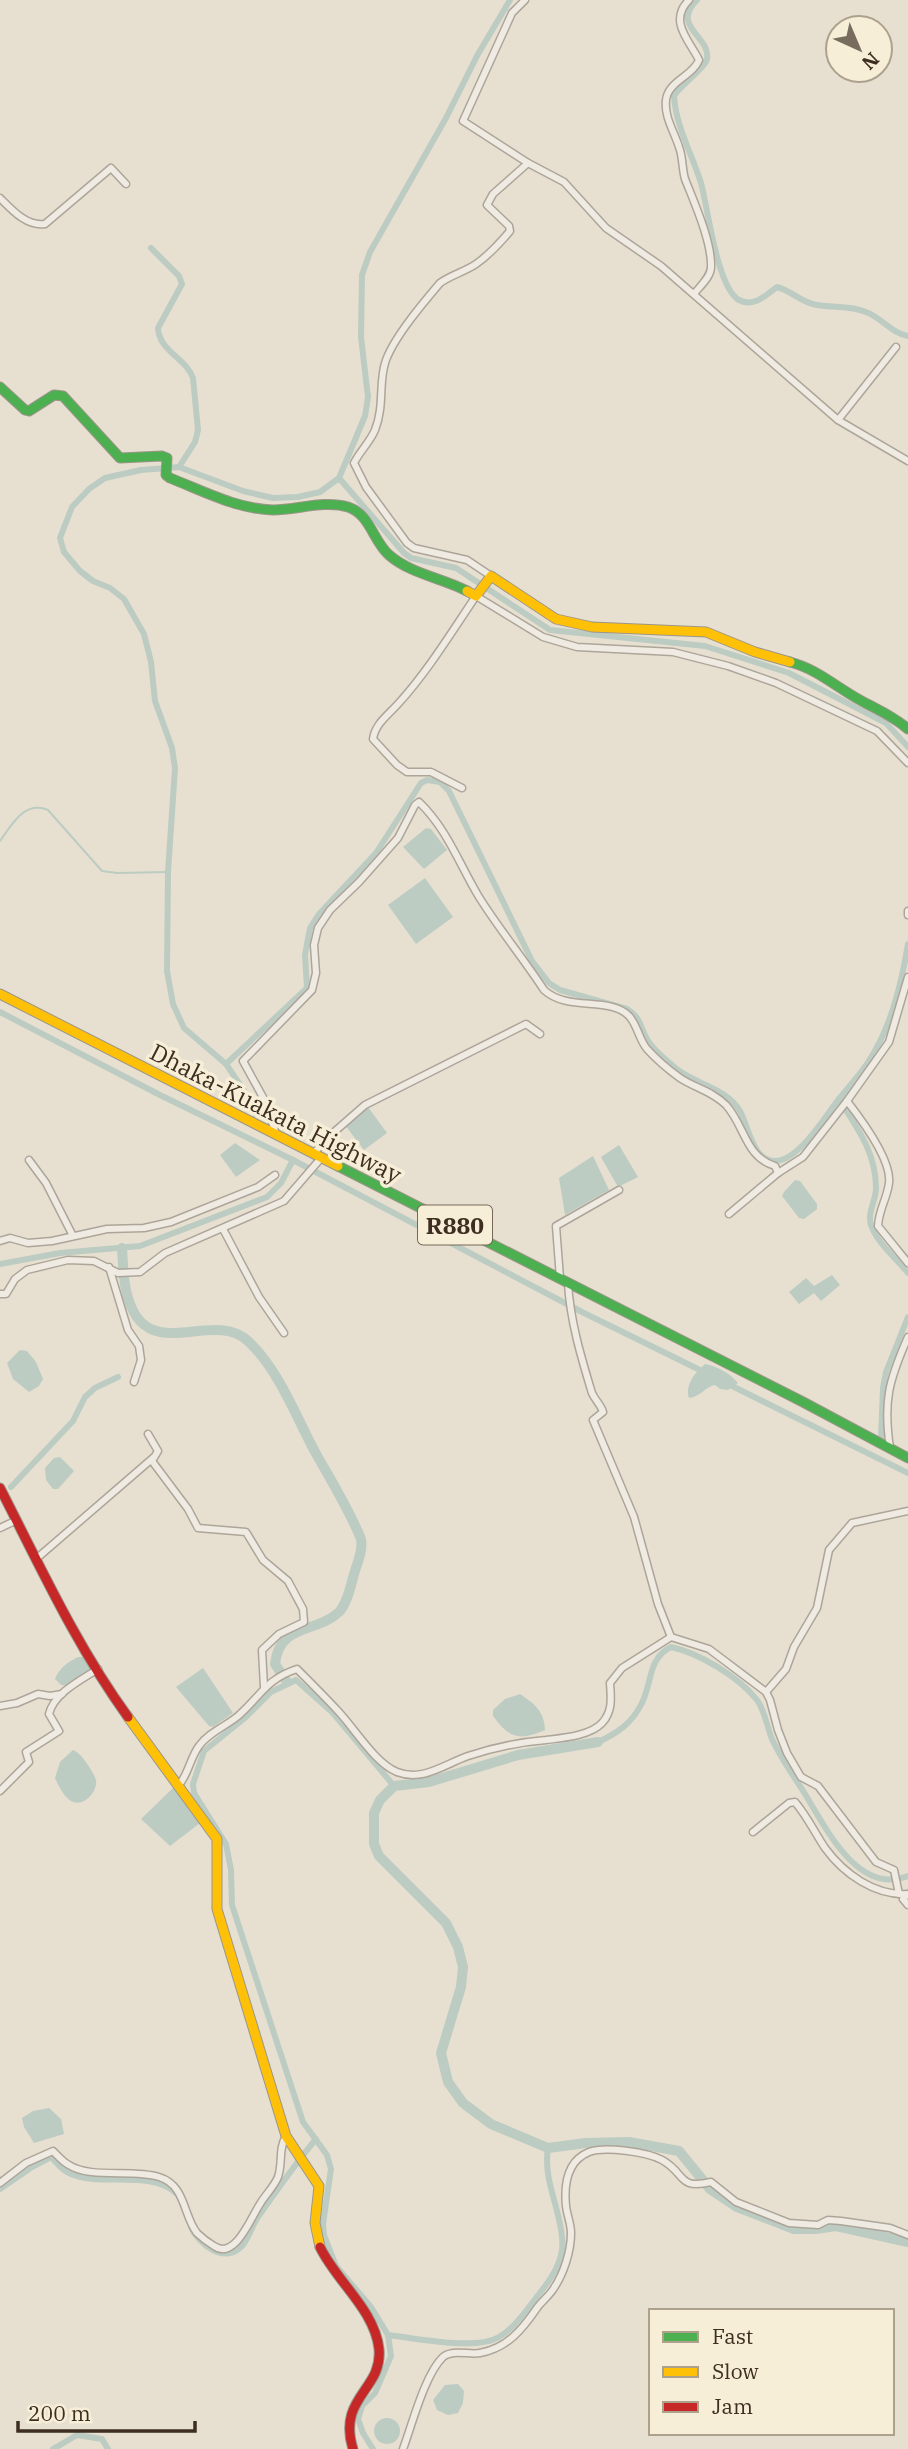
<svg xmlns="http://www.w3.org/2000/svg" width="908" height="2449" font-family="'IBM Plex Serif',serif">
  <style>
    .water { fill: #bcccc2 }
    .lines { fill: none; stroke-linecap: round; stroke-linejoin: round }
    .stream { stroke: #bcccc2; stroke-width: 2 }
    .canal { stroke: #bcccc2; stroke-width: 6 }
    .river { stroke: #bcccc2; stroke-width: 10 }
    .street-casing { stroke: #ada599; stroke-width: 9 }
    .fast-casing { stroke: #9c958a; stroke-width: 11 }
    .slow-casing { stroke: #9c958a; stroke-width: 11 }
    .jam-casing { stroke: #9c958a; stroke-width: 11 }
    .street { stroke: #efebe3; stroke-width: 6 }
    .fast { stroke: #4caf50; stroke-width: 9 }
    .slow { stroke: #ffc107; stroke-width: 9 }
    .jam { stroke: #c62828; stroke-width: 9 }
    .labels { text-anchor: middle; dominant-baseline: central; stroke-width: 7; stroke-linejoin: round; paint-order: stroke }
    .shield { fill: #f7eed8; stroke: #756857; stroke-width: 2 }
    .shield-label { font-size: 23px; font-weight: bold; fill: #3d2e20 }
    .street-label { font-size: 24px; fill: #3d2e20; stroke: #f7eed8 }
  </style>
  <rect width="100%" height="100%" fill="#e7e0d1"/>
  <!-- water -->
  <g class="water">
    <path d="M426 828 431 829 447 850 424 869 403 847Z"/>
    <path d="M425 878 453 917 416 944 388 905Z"/>
    <path d="M368 1107 387 1133 364 1150 345 1125Z"/>
    <path d="M235 1143 260 1160 236 1177 220 1155Z"/>
    <path d="M619 1145 638 1177 618 1187 601 1157Z"/>
    <path d="M593 1156 609 1190 565 1215 559 1178Z"/>
    <path d="M795 1180 800 1181 817 1204V1209L804 1219 799 1218 782 1196 784 1192Z"/>
    <path d="M832 1275 840 1285 821 1301 814 1293 799 1304 789 1292 806 1278 814 1286Z"/>
    <path d="M20 1350 27 1351 36 1362 43 1379 39 1386 29 1392 13 1379 7 1363Z"/>
    <path d="M705 1364C717 1366 731 1374 738 1383L728 1390 720 1389 715 1385C705 1387 700 1397 689 1398 685 1384 695 1373 705 1364Z"/>
    <path d="M60 1457 74 1471 58 1489H53L46 1480 45 1468 54 1458Z"/>
    <path d="M78 1657H85L90 1662 89 1670 68 1686 61 1685 55 1679C59 1668 68 1662 78 1657Z"/>
    <path d="M203 1668 233 1713 213 1727 209 1726 176 1687Z"/>
    <path d="M520 1694C535 1704 544 1711 545 1730 519 1741 510 1739 493 1716V1710L505 1699Z"/>
    <path d="M73 1750C80 1753 83 1758 88 1765 91 1770 94 1774 96 1780 98 1791 84 1808 71 1801 64 1797 58 1785 55 1778L60 1762Z"/>
    <path d="M174 1787 200 1823 170 1846 141 1819Z"/>
    <path d="M49 2108 61 2119 64 2134 34 2143 24 2127 22 2118 33 2111Z"/>
    <path d="M458 2384 464 2391 463 2403 458 2413 448 2415 437 2410 433 2400 445 2385Z"/>
    <circle cx="387" cy="2431" r="13"/>
  </g>
  <g class="lines">
    <!-- stream -->
    <path class="stream" d="M0 841C12 824 25 800 48 810L102 871 117 873 168 872"/>
    <!-- canal -->
    <g class="canal">
      <path d="M697 0C670 27 711 36 707 59 705 68 680 86 674 96 676 127 692 154 701 183 708 208 717 288 739 300 754 308 766 295 777 287 792 291 802 303 817 305 834 308 850 305 866 312 882 318 891 333 908 336"/>
      <path d="M151 248 179 276 182 284 158 328C159 351 186 358 193 378L198 430 195 442 179 467"/>
      <path d="M339 478 365 416 368 397 361 337 362 275 370 252 446 118 478 54 510 0"/>
      <path d="M908 944C901 986 891 1028 867 1064 859 1076 848 1087 839 1099 857 1128 876 1152 876 1188 876 1201 867 1212 871 1225 877 1243 897 1259 908 1273"/>
      <path d="M0 1012 160 1095 293 1160 582 1312 706 1373"/>
      <path d="M226 1064 307 988 305 955 310 928 319 914 376 853 421 783 427 780 440 782 449 791 532 961 549 983 560 990 627 1009C642 1019 639 1025 647 1039 653 1050 668 1062 678 1070 698 1085 726 1088 740 1111 748 1125 753 1162 775 1161 799 1161 825 1116 839 1099"/>
      <path d="M255 1114 249 1098 226 1064 184 1028 173 1004 167 971 168 872 175 768 172 748 155 701 151 662 144 634 124 599 110 588 93 581 80 571 64 552 60 538 72 507 89 489 105 478 141 470 179 467 243 491 273 498 298 497 320 492 339 478 404 553 411 558 456 568 550 630 705 646 789 673 886 723 908 747"/>
      <path d="M0 1264 60 1253 140 1246 267 1197 281 1183 293 1160"/>
      <path d="M728 1384 908 1473"/>
      <path d="M881 1438 883 1388 886 1372 908 1317"/>
      <path d="M11 1487 73 1421 85 1397 95 1388 118 1377"/>
      <path d="M598 1742C618 1733 632 1723 642 1703 652 1683 648 1658 671 1647 699 1653 739 1677 757 1700 765 1711 767 1727 772 1739 781 1759 794 1776 805 1794 826 1828 858 1896 908 1876"/>
      <path d="M394 1786 333 1713 296 1680 271 1692 246 1717 204 1751 193 1784 194 1793 226 1844 231 1870 232 1905 303 2122 327 2155 331 2169 323 2224 324 2235 336 2266 371 2307 388 2335C416 2338 476 2351 499 2337 515 2328 527 2309 539 2294 552 2278 565 2259 562 2237 559 2205 543 2180 548 2148"/>
      <path d="M0 2189 32 2167 51 2157C56 2162 61 2169 67 2172 99 2189 149 2168 177 2194"/>
      <path d="M191 2227C198 2244 225 2265 242 2246 249 2238 252 2226 258 2217 277 2190 295 2164 316 2139"/>
      <path d="M53 2449 77 2435 102 2439 108 2449"/>
      <path d="M373 2449 363 2433 358 2419 362 2406 375 2393 391 2356 388 2335"/>
    </g>
    <!-- river -->
    <g class="river">
      <path d="M122 1248C123 1262 123 1277 126 1290 143 1370 211 1307 248 1341 278 1369 295 1414 314 1450 330 1479 349 1509 361 1539 363 1550 358 1561 355 1571 351 1583 348 1603 339 1612 317 1633 279 1623 275 1664L287 1682"/>
      <path d="M598 1742 518 1755 429 1782 394 1786 380 1800 374 1813V1844L379 1856 446 1923 458 1947 463 1967 461 1987 441 2053 448 2082 463 2103 491 2124 548 2148 586 2143 629 2142 679 2151 710 2189 737 2207 794 2229H816L836 2226 908 2242"/>
    </g>
    <!-- street casing -->
    <g class="street-casing">
      <g id="street">
        <path d="M525 0 512 13 463 121 528 163 564 182 606 228 661 266 838 420 908 461"/>
        <path d="M689 0C668 21 689 40 699 60 693 76 668 81 666 100 664 117 674 131 679 147 683 157 682 169 685 179 694 202 712 242 711 267 711 277 700 286 694 294"/>
        <path d="M0 198C12 210 27 227 45 224L111 168 126 184"/>
        <path d="M838 420 896 347"/>
        <path d="M491 576 467 560 414 548 407 543 366 487 354 463C360 451 370 442 375 430 385 405 378 381 386 360 395 336 423 303 440 283 451 275 464 272 476 264 489 255 500 243 510 231L509 226 487 205 493 194 528 163"/>
        <path d="M462 788 431 772H407L397 765 373 739C375 724 388 715 398 704 428 671 451 633 476 596L543 637 577 647 673 652 728 666 776 683 877 731 908 763"/>
        <path d="M908 911V915"/>
        <path d="M847 1101C861 1119 892 1160 889 1183 887 1199 879 1209 878 1226L908 1263"/>
        <path d="M276 1134 265 1101 243 1061 312 990 316 973 314 945 318 928 330 910 359 882 398 838 415 805 419 802C448 830 459 864 479 897 499 929 523 958 544 990 568 1012 609 996 629 1016 638 1026 639 1040 647 1049 656 1059 669 1070 680 1078 695 1088 712 1091 726 1105 745 1126 745 1157 775 1166L778 1173"/>
        <path d="M314 1153 333 1133 365 1105 526 1024 540 1034"/>
        <path d="M29 1160 46 1183 73 1236"/>
        <path d="M729 1214 778 1173 803 1157 847 1101 889 1042 908 977"/>
        <path d="M223 1229 259 1297 284 1333"/>
        <path d="M0 1241 10 1238 28 1243 52 1241 107 1229 144 1228 171 1222 258 1187 275 1175"/>
        <path d="M109 1267 128 1330 139 1346 141 1360 134 1382"/>
        <path d="M560 1278 556 1226 619 1190"/>
        <path d="M568 1283C570 1320 581 1357 592 1393 595 1400 601 1405 603 1412L593 1420 634 1517 658 1604 671 1637"/>
        <path d="M0 1294H6L15 1279 27 1270 68 1260 94 1261 118 1273 140 1272 165 1253 284 1201 322 1157"/>
        <path d="M148 1434 158 1451 152 1461 188 1509 198 1528 246 1532 263 1560 288 1581 303 1609 304 1622 279 1634 262 1650 264 1687"/>
        <path d="M890 1448C883 1401 889 1380 908 1337"/>
        <path d="M0 1528 17 1520"/>
        <path d="M36 1559 153 1458"/>
        <path d="M766 1692 786 1669 794 1647 817 1608 829 1550 852 1523 908 1511"/>
        <path d="M0 1706 17 1703 38 1694 50 1696 62 1694"/>
        <path d="M179 1785C189 1773 190 1758 199 1746 208 1733 226 1726 238 1716 260 1697 266 1679 297 1669 311 1683 325 1697 338 1711 355 1729 375 1763 397 1772 423 1782 445 1764 468 1756 492 1748 521 1742 546 1740 562 1738 590 1736 602 1723 613 1711 611 1698 610 1683L622 1668 671 1637 709 1649 766 1692 770 1700 778 1730 787 1753 801 1777 818 1786 876 1862 894 1870 899 1894"/>
        <path d="M0 1791 29 1762 26 1752 59 1731 49 1714C54 1693 81 1680 98 1669"/>
        <path d="M753 1832 789 1803 795 1802C807 1816 815 1833 825 1848 844 1874 875 1896 908 1894"/>
        <path d="M908 1894 903 1899 908 1905"/>
        <path d="M0 2183 26 2163 53 2151C58 2156 63 2162 69 2165 90 2179 133 2169 159 2177 186 2185 183 2216 197 2233 202 2238 209 2243 214 2246 235 2261 251 2217 260 2204 265 2195 274 2187 278 2177 283 2163 278 2149 286 2136"/>
        <path d="M403 2449C412 2425 425 2374 443 2357 452 2349 469 2355 480 2353 507 2348 522 2330 537 2308 542 2301 549 2296 554 2288 564 2273 571 2251 571 2233 571 2224 567 2215 566 2206 564 2185 567 2161 589 2152 605 2146 647 2152 662 2160 686 2173 677 2190 711 2182L736 2202 789 2223 818 2225 828 2220 841 2221 890 2228 908 2235"/>
      </g>
    </g>
    <!-- fast casing -->
    <g class="fast-casing">
      <g id="fast">
        <path d="M0 387 25 410 29 411 54 395 63 396 120 458 162 456 167 458 166 475 170 478C203 491 237 509 273 510 297 510 324 500 348 507 370 514 373 541 389 555 411 574 442 578 467 591"/>
        <path d="M790 662C817 669 836 687 860 700 878 710 892 715 908 729"/>
        <path d="M338 1166 803 1402 908 1458"/>
      </g>
    </g>
    <!-- slow casing -->
    <g class="slow-casing">
      <g id="slow">
        <path d="M467 591 476 596 491 576 556 619 592 627 706 632 755 652 790 662"/>
        <path d="M0 994 338 1166"/>
        <path d="M128 1717 217 1839V1909L286 2136 319 2186 315 2223 320 2247"/>
      </g>
    </g>
    <!-- jam casing -->
    <g class="jam-casing">
      <g id="jam">
        <path d="M0 1488C40 1566 77 1647 128 1717"/>
        <path d="M320 2247C336 2281 375 2310 379 2349 383 2390 337 2397 353 2449"/>
      </g>
    </g>
    <!-- street -->
    <use href="#street" class="street"/>
    <!-- fast -->
    <use href="#fast" class="fast"/>
    <!-- slow -->
    <use href="#slow" class="slow"/>
    <!-- jam -->
    <use href="#jam" class="jam"/>
  </g>
  <g class="labels">
    <!-- shield labels -->
    <rect class="shield" x="418" y="1205.5" width="74" height="39" rx="5"/>
    <g class="shield-label">
      <text x="455" y="1225">R880</text>
    </g>
    <!-- street labels -->
    <g class="street-label">
      <text transform="translate(276 1113) rotate(27)">Dhaka-Kuakata Highway</text>
    </g>
  </g>
  <!-- legend -->
  <rect x="649" y="2309" width="245" height="126" fill="#f7eed8" stroke="#ada18e" stroke-width="2"/>
  <rect x="663" y="2332" width="35" height="10" fill="#4caf50" stroke="#ada18e" stroke-width="2"/>
  <text x="712" y="2344" font-size="21" fill="#3d2e20">Fast</text>
  <rect x="663" y="2367" width="35" height="10" fill="#ffc107" stroke="#ada18e" stroke-width="2"/>
  <text x="712" y="2379" font-size="21" fill="#3d2e20">Slow</text>
  <rect x="663" y="2402" width="35" height="10" fill="#c62828" stroke="#ada18e" stroke-width="2"/>
  <text x="712" y="2414" font-size="21" fill="#3d2e20">Jam</text>
  <!-- north arrow -->
  <g transform="translate(859 49) rotate(136)"><circle r="33" fill="#f7eed8" stroke="#ada18e" stroke-width="2"/>
  <path d="M0-5L12 26L0 18L-12 26Z" fill="#786c5e"/>
  <text y="-10" font-size="19" font-weight="bold" text-anchor="middle" fill="#3d2e20">N</text>
  </g>
  <!-- scale -->
  <path d="M18 2421v10h177v-10" fill="none" stroke="#3d2e20" stroke-width="3.5"/>
  <text x="28" y="2421" font-size="21" fill="#3d2e20" stroke="#f7eed8" stroke-width="5" paint-order="stroke">200 m</text>
</svg>
